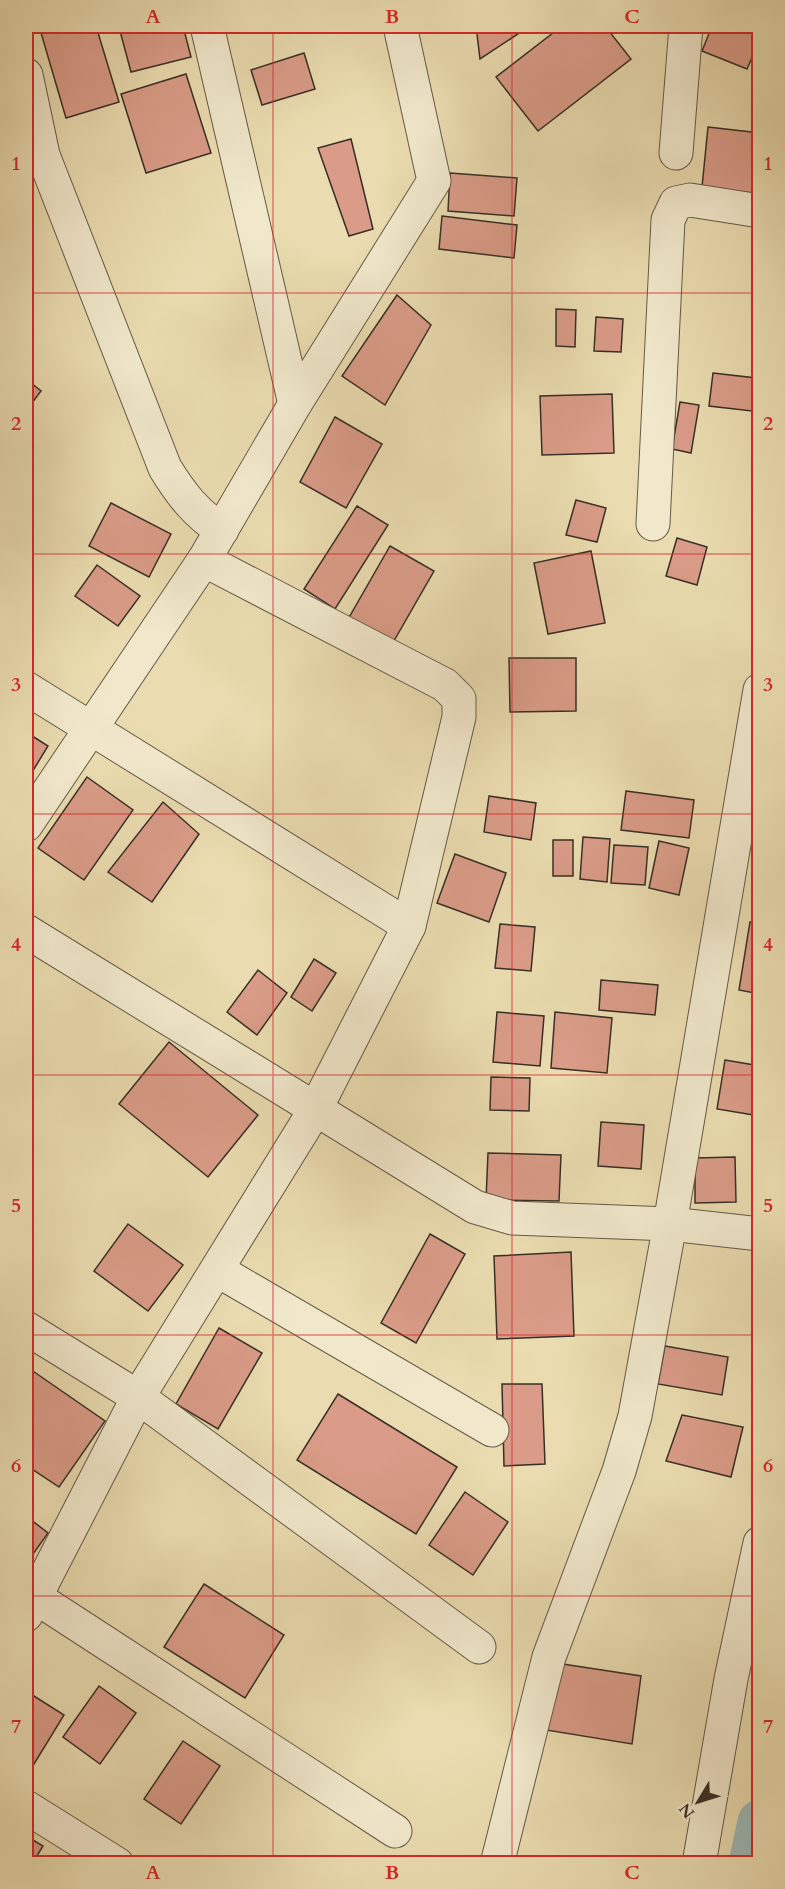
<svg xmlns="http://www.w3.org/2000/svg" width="785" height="1889" font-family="Cardo,serif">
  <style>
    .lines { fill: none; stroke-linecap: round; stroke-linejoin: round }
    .canal { stroke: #9db9b7; stroke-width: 45 }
    .building { fill: #da9c88; stroke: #392f26; stroke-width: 1.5 }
    .minor-casing { stroke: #655a48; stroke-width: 35 }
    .minor { stroke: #f1e8cc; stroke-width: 33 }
    .grid { fill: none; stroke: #d62828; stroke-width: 1.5; stroke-opacity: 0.55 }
    .neatline { fill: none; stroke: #d62828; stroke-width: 2 }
    .grid-label { font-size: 20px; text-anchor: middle; font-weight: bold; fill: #d62828 }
  </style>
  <rect width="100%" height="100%" fill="#eadcb0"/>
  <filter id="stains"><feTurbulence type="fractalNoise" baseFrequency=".00333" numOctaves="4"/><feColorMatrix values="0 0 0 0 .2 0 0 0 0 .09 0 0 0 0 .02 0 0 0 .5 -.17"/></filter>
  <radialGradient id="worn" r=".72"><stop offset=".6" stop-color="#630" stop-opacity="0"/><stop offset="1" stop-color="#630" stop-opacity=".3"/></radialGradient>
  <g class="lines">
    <!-- canal -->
    <path class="canal" d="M751 1864 760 1822"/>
  </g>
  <!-- building -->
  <g class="building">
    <path d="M39 26H96L119 102 66 118Z"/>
    <path d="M140 26H183L191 57 131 72 120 31Z"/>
    <path d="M476 26H530L480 59Z"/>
    <path d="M562 26H605L631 59 538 131 496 77Z"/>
    <path d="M712 26H760V39L747 69 702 51Z"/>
    <path d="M304 53 315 89 262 105 251 70Z"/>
    <path d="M186 74 211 153 146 173 121 94Z"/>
    <path d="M708 127 760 133V194L702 187Z"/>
    <path d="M351 139 373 229 349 236 318 148Z"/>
    <path d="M450 173 517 178 514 216 448 211Z"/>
    <path d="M442 216 517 225 514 258 439 249Z"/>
    <path d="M397 295 431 325 385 405 342 376Z"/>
    <path d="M556 309 576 310 575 347 556 346Z"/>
    <path d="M596 317 623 319 621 352 594 351Z"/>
    <path d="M713 373 756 378 752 411 709 406Z"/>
    <path d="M26 379 41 391 26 411Z"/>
    <path d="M612 394 614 453 542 455 540 396Z"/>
    <path d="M680 402 699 405 691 453 672 449Z"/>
    <path d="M335 417 382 444 346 508 300 482Z"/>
    <path d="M576 500 606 508 597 542 566 535Z"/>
    <path d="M111 503 171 534 149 577 89 546Z"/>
    <path d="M357 506 388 525 335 609 304 589Z"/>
    <path d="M677 538 707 547 697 585 666 576Z"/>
    <path d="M390 546 434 571 391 646 347 621Z"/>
    <path d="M591 551 605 623 548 634 534 563Z"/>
    <path d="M97 565 140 596 118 626 75 596Z"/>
    <path d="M509 658H576V711L510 712Z"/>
    <path d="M26 732 48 746 26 782Z"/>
    <path d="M87 777 133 810 84 880 38 848Z"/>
    <path d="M626 791 694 800 689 838 621 830Z"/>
    <path d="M489 796 536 803 531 840 484 832Z"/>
    <path d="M163 802 199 834 152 902 108 872Z"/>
    <path d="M583 837 610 839 607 882 580 879Z"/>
    <rect x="553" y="840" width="20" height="36"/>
    <path d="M659 841 689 848 679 895 649 888Z"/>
    <path d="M614 845 648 847 645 885 611 883Z"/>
    <path d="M455 854 506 873 489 922 437 903Z"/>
    <path d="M750 922 760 924V994L739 990Z"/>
    <path d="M500 924 535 927 531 971 495 968Z"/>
    <path d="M314 959 336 973 312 1011 291 997Z"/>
    <path d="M258 970 287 993 257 1035 227 1012Z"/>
    <path d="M601 980 658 985 655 1015 599 1010Z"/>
    <path d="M497 1012 544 1016 540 1066 493 1062Z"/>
    <path d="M555 1012 612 1018 607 1073 551 1068Z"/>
    <path d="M169 1042 258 1115 208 1177 119 1104Z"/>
    <path d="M725 1060 760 1066V1116L717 1109Z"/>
    <path d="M491 1077 530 1078 529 1111 490 1110Z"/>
    <path d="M601 1122 644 1125 641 1169 598 1166Z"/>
    <path d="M488 1153 561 1155 559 1201 486 1200Z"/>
    <path d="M735 1157 736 1202 695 1203V1158Z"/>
    <path d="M128 1224 183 1265 148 1311 94 1271Z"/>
    <path d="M430 1234 465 1254 416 1343 381 1323Z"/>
    <path d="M571 1252 574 1336 497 1339 494 1256Z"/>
    <path d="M219 1328 262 1353 218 1429 176 1404Z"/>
    <path d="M665 1346 728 1357 722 1395 658 1384Z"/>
    <path d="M27 1367 105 1421 59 1487 26 1465Z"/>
    <path d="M502 1384H542L545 1464 504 1466Z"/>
    <path d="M338 1394 457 1467 416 1534 297 1460Z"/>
    <path d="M682 1415 743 1427 731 1477 666 1461Z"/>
    <path d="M465 1492 508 1522 473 1575 429 1545Z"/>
    <path d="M26 1516 48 1533 26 1564Z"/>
    <path d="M204 1584 284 1635 245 1698 164 1647Z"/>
    <path d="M556 1663 641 1676 632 1744 546 1730Z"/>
    <path d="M99 1686 136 1713 100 1764 63 1737Z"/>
    <path d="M26 1691 64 1715 26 1777Z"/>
    <path d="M183 1741 220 1766 181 1824 144 1799Z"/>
    <path d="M26 1836 43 1846 32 1864H26Z"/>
    <path d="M372 1857 401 1864H371Z"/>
  </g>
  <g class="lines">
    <!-- minor casing -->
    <g class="minor-casing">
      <g id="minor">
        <path d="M207 26 295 404"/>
        <path d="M26 75 43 155 165 468C181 494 196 514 222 530"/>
        <path d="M676 153 686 26"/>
        <path d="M653 524 668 220 676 203 690 200 760 211"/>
        <path d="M26 688 409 926"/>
        <path d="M26 825 204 560 295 404 434 181 400 26"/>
        <path d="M26 931 475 1207 512 1218 670 1224 760 1234"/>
        <path d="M217 1270 492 1430"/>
        <path d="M26 1328 138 1397 479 1647"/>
        <path d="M26 1591 395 1831"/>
        <path d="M26 1615 138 1397 315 1110 409 926 459 717V699L445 685 204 560"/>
        <path d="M26 1807 117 1864"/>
        <path d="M497 1864 549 1657 619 1471 635 1416 670 1224 760 690"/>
        <path d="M699 1864 731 1679 760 1543"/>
      </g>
    </g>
    <!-- minor -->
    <use href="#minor" class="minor"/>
  </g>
  <!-- grid -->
  <path class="grid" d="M273 26V1864M512 26V1864M26 293H760M26 554H760M26 814H760M26 1075H760M26 1335H760M26 1596H760"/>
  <!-- margin -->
  <rect width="785" height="1889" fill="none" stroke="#eadcb0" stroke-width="66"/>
  <!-- north arrow -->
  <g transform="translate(698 1802) rotate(232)" stroke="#f1e8cc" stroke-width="4.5" paint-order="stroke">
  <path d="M0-4.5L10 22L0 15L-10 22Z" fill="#392f26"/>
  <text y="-9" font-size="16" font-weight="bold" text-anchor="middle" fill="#392f26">N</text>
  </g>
  <rect x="33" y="33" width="719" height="1823" class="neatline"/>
  <g class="grid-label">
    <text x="153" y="23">A</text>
    <text x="392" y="23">B</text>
    <text x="632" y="23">C</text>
    <text x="16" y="170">1</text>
    <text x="768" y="170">1</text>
    <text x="16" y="430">2</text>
    <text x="768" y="430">2</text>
    <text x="16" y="691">3</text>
    <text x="768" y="691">3</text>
    <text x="16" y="951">4</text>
    <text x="768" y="951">4</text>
    <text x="16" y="1212">5</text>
    <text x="768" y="1212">5</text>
    <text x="16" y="1472">6</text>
    <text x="768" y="1472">6</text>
    <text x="16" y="1733">7</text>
    <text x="768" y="1733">7</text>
    <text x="153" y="1879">A</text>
    <text x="392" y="1879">B</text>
    <text x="632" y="1879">C</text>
  </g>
  <rect width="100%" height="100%" filter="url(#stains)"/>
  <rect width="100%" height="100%" fill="url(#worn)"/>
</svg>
